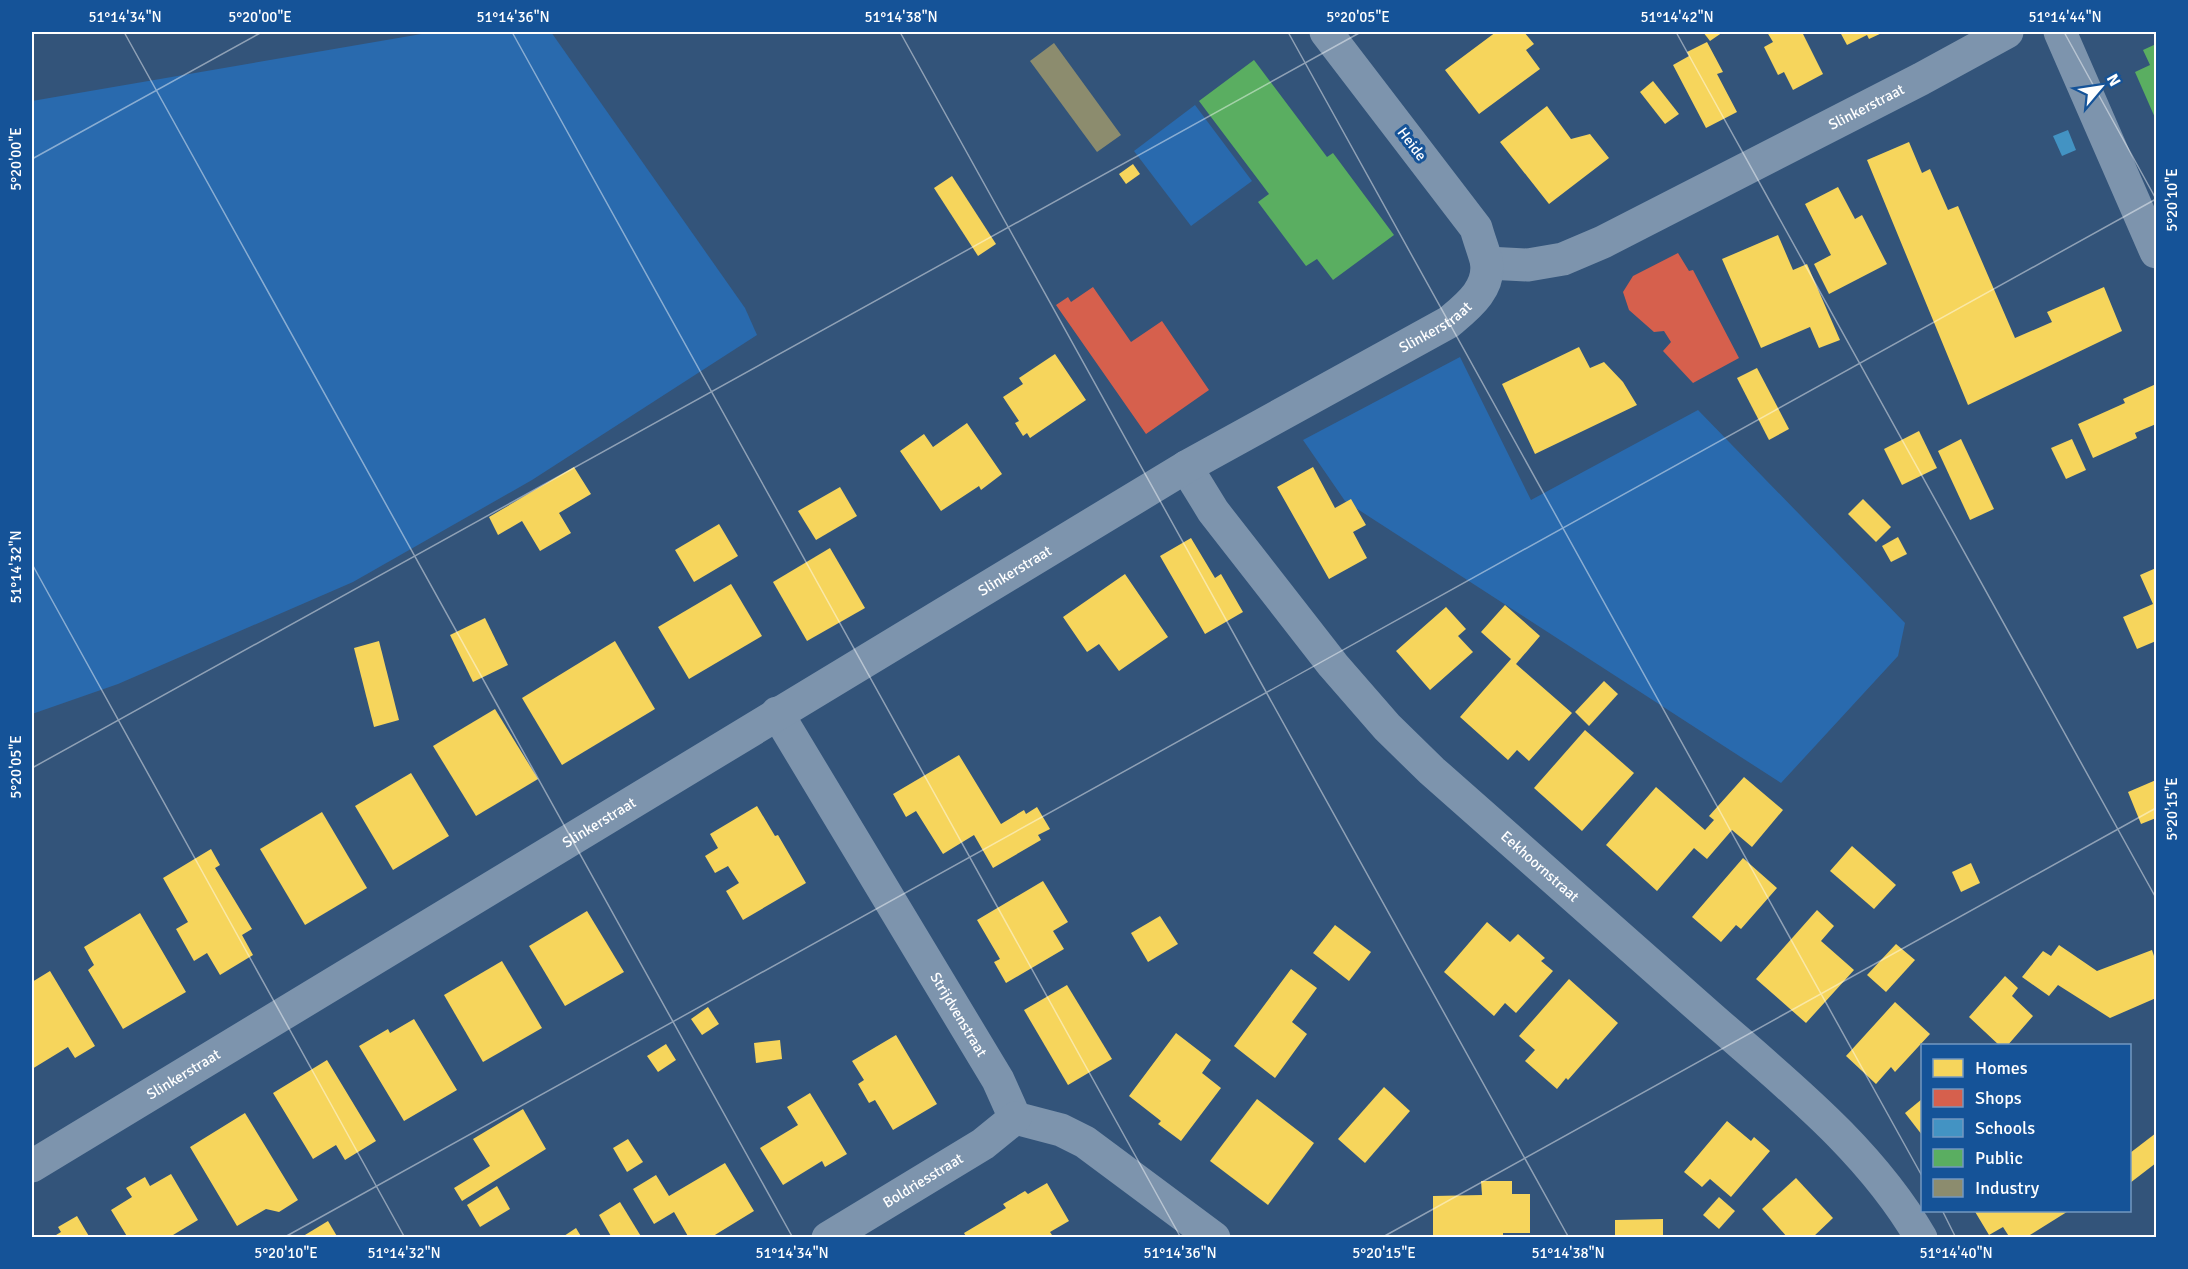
<svg xmlns="http://www.w3.org/2000/svg" width="2188" height="1269" font-family="Signika,sans-serif">
  <style>
    .green { fill: #296aae }
    .homes { fill: #f6d55c }
    .shops { fill: #d6604d }
    .schools { fill: #4393c3 }
    .public { fill: #5aae61 }
    .industry { fill: #8c8c6e }
    .lines { fill: none; stroke-linecap: round; stroke-linejoin: round }
    .minor { stroke: #7d94ad; stroke-width: 33 }
    .ticks { fill: none; stroke: #fff; stroke-width: 1.5; stroke-opacity: 0.45 }
    .labels { text-anchor: middle; dominant-baseline: central; stroke-width: 6; stroke-linejoin: round; paint-order: stroke }
    .street-label { font-size: 15px; fill: #fff; stroke: #155398 }
    .neatline { fill: none; stroke: #fff; stroke-width: 2 }
    .ticks-label { font-size: 15px; text-anchor: middle; fill: #fff }
  </style>
  <rect width="100%" height="100%" fill="#33547a"/>
  <!-- green -->
  <g class="green">
    <path d="M433 32H551L745 308 757 335 532 480 353 582 118 684 32 714V101Z"/>
    <path d="M1195 105 1252 181 1191 226 1134 151Z"/>
    <path d="M1460 357 1531 500 1698 410 1905 623 1898 656 1781 783 1345 501 1303 440Z"/>
  </g>
  <!-- homes -->
  <g class="homes">
    <path d="M1496 32H1524L1534 44 1526 50 1540 69 1479 114 1445 70Z"/>
    <path d="M1703 32H1723L1710 41Z"/>
    <path d="M1767 32H1802L1823 74 1793 90 1784 72 1778 75 1764 47 1773 42Z"/>
    <path d="M1840 32H1884L1869 39 1867 35 1847 45Z"/>
    <path d="M1707 42 1723 72 1717 74 1737 112 1706 128 1673 65 1689 56 1687 52Z"/>
    <path d="M1653 81 1679 114 1665 124 1640 92Z"/>
    <path d="M1547 106 1571 139 1590 134 1609 158 1549 204 1500 142Z"/>
    <path d="M1909 142 1922 173 1930 169 1948 210 1958 206 2015 338 2052 322 2047 312 2104 287 2122 331 1968 405 1867 160Z"/>
    <path d="M1133 164 1140 174 1126 184 1119 174Z"/>
    <path d="M952 176 996 244 978 256 934 188Z"/>
    <path d="M1838 187 1855 219 1862 215 1887 264 1829 294 1814 264 1831 255 1805 204Z"/>
    <path d="M1778 235 1793 270 1807 264 1840 340 1819 348 1810 327 1761 348 1722 259Z"/>
    <path d="M1579 347 1590 368 1604 362 1623 382 1637 405 1535 454 1502 384Z"/>
    <path d="M1055 354 1086 400 1030 438 1027 433 1023 436 1015 423 1019 421 1003 397 1023 384 1019 378Z"/>
    <path d="M1757 368 1789 429 1769 440 1737 378Z"/>
    <path d="M2156 384V424L2135 433 2137 438 2093 458 2078 424 2125 403 2123 399Z"/>
    <path d="M967 423 1002 474 981 490 979 486 941 511 900 451 924 434 933 447Z"/>
    <path d="M1919 431 1937 468 1902 485 1884 449Z"/>
    <path d="M1961 439 1994 509 1970 520 1938 451Z"/>
    <path d="M2072 439 2086 470 2066 479 2051 448Z"/>
    <path d="M574 467 591 494 559 513 571 533 540 551 522 521 498 535 489 517Z"/>
    <path d="M1313 467 1335 508 1351 499 1366 525 1353 532 1367 558 1329 579 1277 487Z"/>
    <path d="M840 487 857 516 816 540 798 511Z"/>
    <path d="M1863 499 1891 527 1876 542 1848 514Z"/>
    <path d="M719 524 738 556 694 582 675 550Z"/>
    <path d="M1898 537 1907 554 1891 562 1882 546Z"/>
    <path d="M1191 538 1215 578 1221 574 1243 612 1205 634 1160 556Z"/>
    <path d="M830 548 865 608 807 641 773 582Z"/>
    <path d="M2156 568V641L2137 649 2123 617 2153 604 2140 575Z"/>
    <path d="M1125 574 1168 637 1119 671 1099 644 1087 652 1063 617Z"/>
    <path d="M731 584 762 636 689 679 658 627Z"/>
    <path d="M1505 605 1540 636 1516 664 1572 713 1529 761 1517 750 1508 760 1460 717 1511 659 1481 632Z"/>
    <path d="M1446 607 1466 629 1458 636 1473 652 1430 690 1396 651Z"/>
    <path d="M485 618 508 665 473 682 450 635Z"/>
    <path d="M379 641 399 720 374 727 354 648Z"/>
    <path d="M615 641 655 709 562 765 522 698Z"/>
    <path d="M1604 681 1618 694 1589 726 1575 712Z"/>
    <path d="M495 709 538 779 476 816 433 746Z"/>
    <path d="M1585 730 1634 773 1582 831 1534 788Z"/>
    <path d="M959 755 1001 824 1024 810 1026 814 1037 807 1050 829 1038 835 1041 840 993 868 974 835 943 854 916 811 906 817 893 794Z"/>
    <path d="M411 773 449 836 393 870 355 806Z"/>
    <path d="M1744 777 1783 810 1752 847 1732 830 1707 859 1694 848 1657 891 1606 845 1656 787 1705 830 1714 820 1709 816Z"/>
    <path d="M2156 780V818L2141 824 2128 792Z"/>
    <path d="M757 806 775 836 778 835 806 883 743 920 726 891 739 883 728 866 715 873 705 856 718 848 710 834Z"/>
    <path d="M322 812 367 888 305 925 260 849Z"/>
    <path d="M1852 846 1896 885 1874 909 1830 871Z"/>
    <path d="M211 849 220 865 215 868 252 929 242 935 253 955 220 975 207 953 194 961 176 929 188 922 163 878Z"/>
    <path d="M1743 858 1777 888 1741 929 1736 925 1721 942 1692 917Z"/>
    <path d="M1971 863 1980 883 1961 892 1952 872Z"/>
    <path d="M1043 881 1068 922 1053 931 1064 949 1006 983 994 962 1000 959 977 920Z"/>
    <path d="M1817 910 1834 926 1821 941 1854 970 1806 1023 1756 979Z"/>
    <path d="M587 911 624 972 565 1006 529 946Z"/>
    <path d="M140 913 186 992 123 1029 88 970 94 965 84 947Z"/>
    <path d="M1160 916 1178 944 1148 962 1131 933Z"/>
    <path d="M1487 922 1510 942 1518 934 1545 958 1541 961 1553 971 1516 1013 1505 1003 1494 1016 1444 972Z"/>
    <path d="M1335 925 1371 952 1349 981 1313 953Z"/>
    <path d="M1896 944 1915 960 1886 992 1867 975Z"/>
    <path d="M2059 945 2097 971 2152 950 2156 962V998L2110 1018 2058 985 2049 996 2022 977 2043 951 2051 956Z"/>
    <path d="M502 961 542 1028 483 1062 444 995Z"/>
    <path d="M1291 969 1317 988 1292 1022 1307 1034 1275 1078 1234 1046Z"/>
    <path d="M50 971 95 1046 75 1058 68 1047 32 1069V982Z"/>
    <path d="M2005 976 2018 988 2012 996 2033 1016 2007 1046H2000L1969 1017Z"/>
    <path d="M1569 979 1618 1023 1568 1080 1566 1078 1557 1089 1525 1061 1535 1050 1519 1036Z"/>
    <path d="M1067 985 1112 1059 1068 1085 1024 1010Z"/>
    <path d="M1895 1002 1930 1034 1895 1072 1891 1067 1876 1084 1846 1056Z"/>
    <path d="M708 1007 719 1024 702 1035 691 1019Z"/>
    <path d="M414 1019 457 1090 404 1121 359 1046 388 1029 390 1033Z"/>
    <path d="M1176 1033 1211 1060 1202 1073 1221 1088 1181 1141 1158 1124 1161 1121 1129 1096Z"/>
    <path d="M896 1035 937 1104 893 1130 875 1100 869 1103 858 1084 864 1080 852 1061Z"/>
    <path d="M780 1040 782 1059 756 1063 754 1043Z"/>
    <path d="M666 1044 676 1060 658 1072 647 1056Z"/>
    <path d="M327 1060 376 1141 345 1160 336 1145 313 1159 273 1093Z"/>
    <path d="M1384 1087 1410 1111 1365 1163 1338 1139Z"/>
    <path d="M810 1093 847 1154 825 1167 822 1161 783 1185 760 1148 798 1125 787 1107Z"/>
    <path d="M1257 1099 1314 1143 1268 1205 1210 1161Z"/>
    <path d="M1922 1099V1135L1905 1113Z"/>
    <path d="M523 1109 546 1149 462 1201 454 1188 490 1166 473 1139Z"/>
    <path d="M245 1113 298 1200 279 1212 266 1209 237 1226 190 1147Z"/>
    <path d="M1727 1121 1751 1141 1754 1137 1770 1151 1731 1197 1710 1179 1702 1187 1684 1172Z"/>
    <path d="M2156 1133V1163L2130 1183V1153Z"/>
    <path d="M628 1139 643 1162 627 1172 613 1148Z"/>
    <path d="M725 1163 754 1211 710 1238H689L674 1212 654 1224 633 1189 656 1175 669 1196Z"/>
    <path d="M171 1174 198 1220 168 1238H128L111 1210 132 1197 126 1188 145 1177 150 1186Z"/>
    <path d="M1796 1178 1833 1218 1812 1238H1788L1762 1209Z"/>
    <path d="M1481 1181H1512V1194H1530V1233H1503V1238H1433V1196L1482 1195Z"/>
    <path d="M1047 1183 1069 1221 1050 1232 1054 1238H967L964 1233 1006 1208 1003 1204 1025 1191 1028 1194Z"/>
    <path d="M497 1186 510 1209 480 1227 467 1205Z"/>
    <path d="M1719 1197 1735 1211 1719 1229 1703 1215Z"/>
    <path d="M620 1202 642 1238H612L599 1215Z"/>
    <path d="M1974 1210H2070L2025 1238H2010L2003 1227 1989 1235Z"/>
    <path d="M77 1216 90 1238H51L61 1232 58 1227Z"/>
    <path d="M1663 1219V1238H1615V1220Z"/>
    <path d="M328 1221 338 1238H300Z"/>
    <path d="M576 1228 582 1238H561Z"/>
  </g>
  <!-- shops -->
  <g class="shops">
    <path d="M1678 253 1689 271 1693 270 1739 358 1693 383 1663 351 1671 342 1664 331 1654 332 1629 310 1623 292 1633 276Z"/>
    <path d="M1093 287 1131 342 1162 321 1209 390 1146 434 1056 305 1068 297 1071 302Z"/>
  </g>
  <!-- schools -->
  <path class="schools" d="M2068 130 2076 150 2062 156 2053 136Z"/>
  <!-- public -->
  <g class="public">
    <path d="M2156 44V120L2135 72 2150 65 2143 50Z"/>
    <path d="M1254 60 1327 157 1333 153 1394 235 1333 280 1317 259 1306 266 1258 202 1269 194 1199 101Z"/>
  </g>
  <!-- industry -->
  <path class="industry" d="M1054 43 1121 135 1097 152 1030 61Z"/>
  <g class="lines">
    <!-- minor -->
    <g class="minor">
      <path d="M2060 32 2156 252"/>
      <path id="s1" d="M1487 263 1528 265 1563 259 1603 242 1921 79 2007 32"/>
      <path id="s2" d="M1186 467 1213 511 1333 665 1387 727 1432 771C1524 852 1616 934 1708 1015 1785 1083 1869 1148 1921 1238"/>
      <path id="s3" d="M777 713 998 1080 1015 1118 1061 1130 1085 1142 1214 1238"/>
      <path id="s4" d="M32 1166 1186 467 1449 322C1467 307 1492 288 1486 260 1483 249 1479 239 1476 228L1326 32"/>
      <path id="s5" d="M828 1238 983 1144 1015 1118"/>
    </g>
  </g>
  <!-- ticks -->
  <path class="ticks" d="M124 32 793 1238M512 32 1181 1238M900 32 1569 1238M1288 32 1922 1176M1676 32 2156 898M2064 32 2156 199M32 159 262 32M32 564 405 1238M32 768 1361 32M1942 1210 1956 1238M283 1238 2156 199M1381 1238 2156 808"/>
  <g class="labels">
    <!-- street labels -->
    <g class="street-label">
      <text stroke="none"><textPath href="#s1" startOffset="416">Slinkerstraat</textPath></text>
      <text transform="translate(1412 144) rotate(53)">Heide</text>
      <text stroke="none"><textPath href="#s4" startOffset="1635">Slinkerstraat</textPath></text>
      <text stroke="none"><textPath href="#s4" startOffset="1149">Slinkerstraat</textPath></text>
      <text stroke="none"><textPath href="#s4" startOffset="663">Slinkerstraat</textPath></text>
      <text stroke="none"><textPath href="#s2" startOffset="536">Eekhoornstraat</textPath></text>
      <text stroke="none"><textPath href="#s3" startOffset="352">Strijdvenstraat</textPath></text>
      <text stroke="none"><textPath href="#s4" startOffset="177">Slinkerstraat</textPath></text>
      <text stroke="none"><textPath href="#s5" startOffset="111">Boldriesstraat</textPath></text>
    </g>
  </g>
  <!-- border -->
  <rect width="2188" height="1269" fill="none" stroke="#155398" stroke-width="66"/>
  <!-- legend -->
  <rect x="1921" y="1044" width="210" height="168" fill="#155398" stroke="#7398c1" stroke-width="1.5"/>
  <rect x="1933" y="1059" width="30" height="18" fill="#f6d55c" stroke="#7398c1" stroke-width="1.5"/>
  <text x="1975" y="1074" font-size="18" fill="#ffffff">Homes</text>
  <rect x="1933" y="1089" width="30" height="18" fill="#d6604d" stroke="#7398c1" stroke-width="1.5"/>
  <text x="1975" y="1104" font-size="18" fill="#ffffff">Shops</text>
  <rect x="1933" y="1119" width="30" height="18" fill="#4393c3" stroke="#7398c1" stroke-width="1.5"/>
  <text x="1975" y="1134" font-size="18" fill="#ffffff">Schools</text>
  <rect x="1933" y="1149" width="30" height="18" fill="#5aae61" stroke="#7398c1" stroke-width="1.5"/>
  <text x="1975" y="1164" font-size="18" fill="#ffffff">Public</text>
  <rect x="1933" y="1179" width="30" height="18" fill="#8c8c6e" stroke="#7398c1" stroke-width="1.5"/>
  <text x="1975" y="1194" font-size="18" fill="#ffffff">Industry</text>
  <!-- north arrow -->
  <g transform="translate(2101 87) rotate(61)" stroke="#155398" stroke-width="4.5" paint-order="stroke">
  <path d="M0-4.5L10 22L0 15L-10 22Z" fill="#ffffff"/>
  <text y="-9" font-size="16" font-weight="bold" text-anchor="middle" fill="#ffffff">N</text>
  </g>
  <rect x="33" y="33" width="2122" height="1203" class="neatline"/>
  <g class="ticks-label">
    <text x="125" y="22">51°14'34"N</text>
    <text x="260" y="22">5°20'00"E</text>
    <text x="513" y="22">51°14'36"N</text>
    <text x="901" y="22">51°14'38"N</text>
    <text x="1358" y="22">5°20'05"E</text>
    <text x="1677" y="22">51°14'42"N</text>
    <text x="2065" y="22">51°14'44"N</text>
    <text transform="translate(16 159) rotate(-90)" y="5">5°20'00"E</text>
    <text transform="translate(2172 200) rotate(-90)" y="5">5°20'10"E</text>
    <text transform="translate(16 567) rotate(-90)" y="5">51°14'32"N</text>
    <text transform="translate(16 767) rotate(-90)" y="5">5°20'05"E</text>
    <text transform="translate(2172 809) rotate(-90)" y="5">5°20'15"E</text>
    <text x="286" y="1258">5°20'10"E</text>
    <text x="404" y="1258">51°14'32"N</text>
    <text x="792" y="1258">51°14'34"N</text>
    <text x="1180" y="1258">51°14'36"N</text>
    <text x="1384" y="1258">5°20'15"E</text>
    <text x="1568" y="1258">51°14'38"N</text>
    <text x="1956" y="1258">51°14'40"N</text>
  </g>
</svg>
